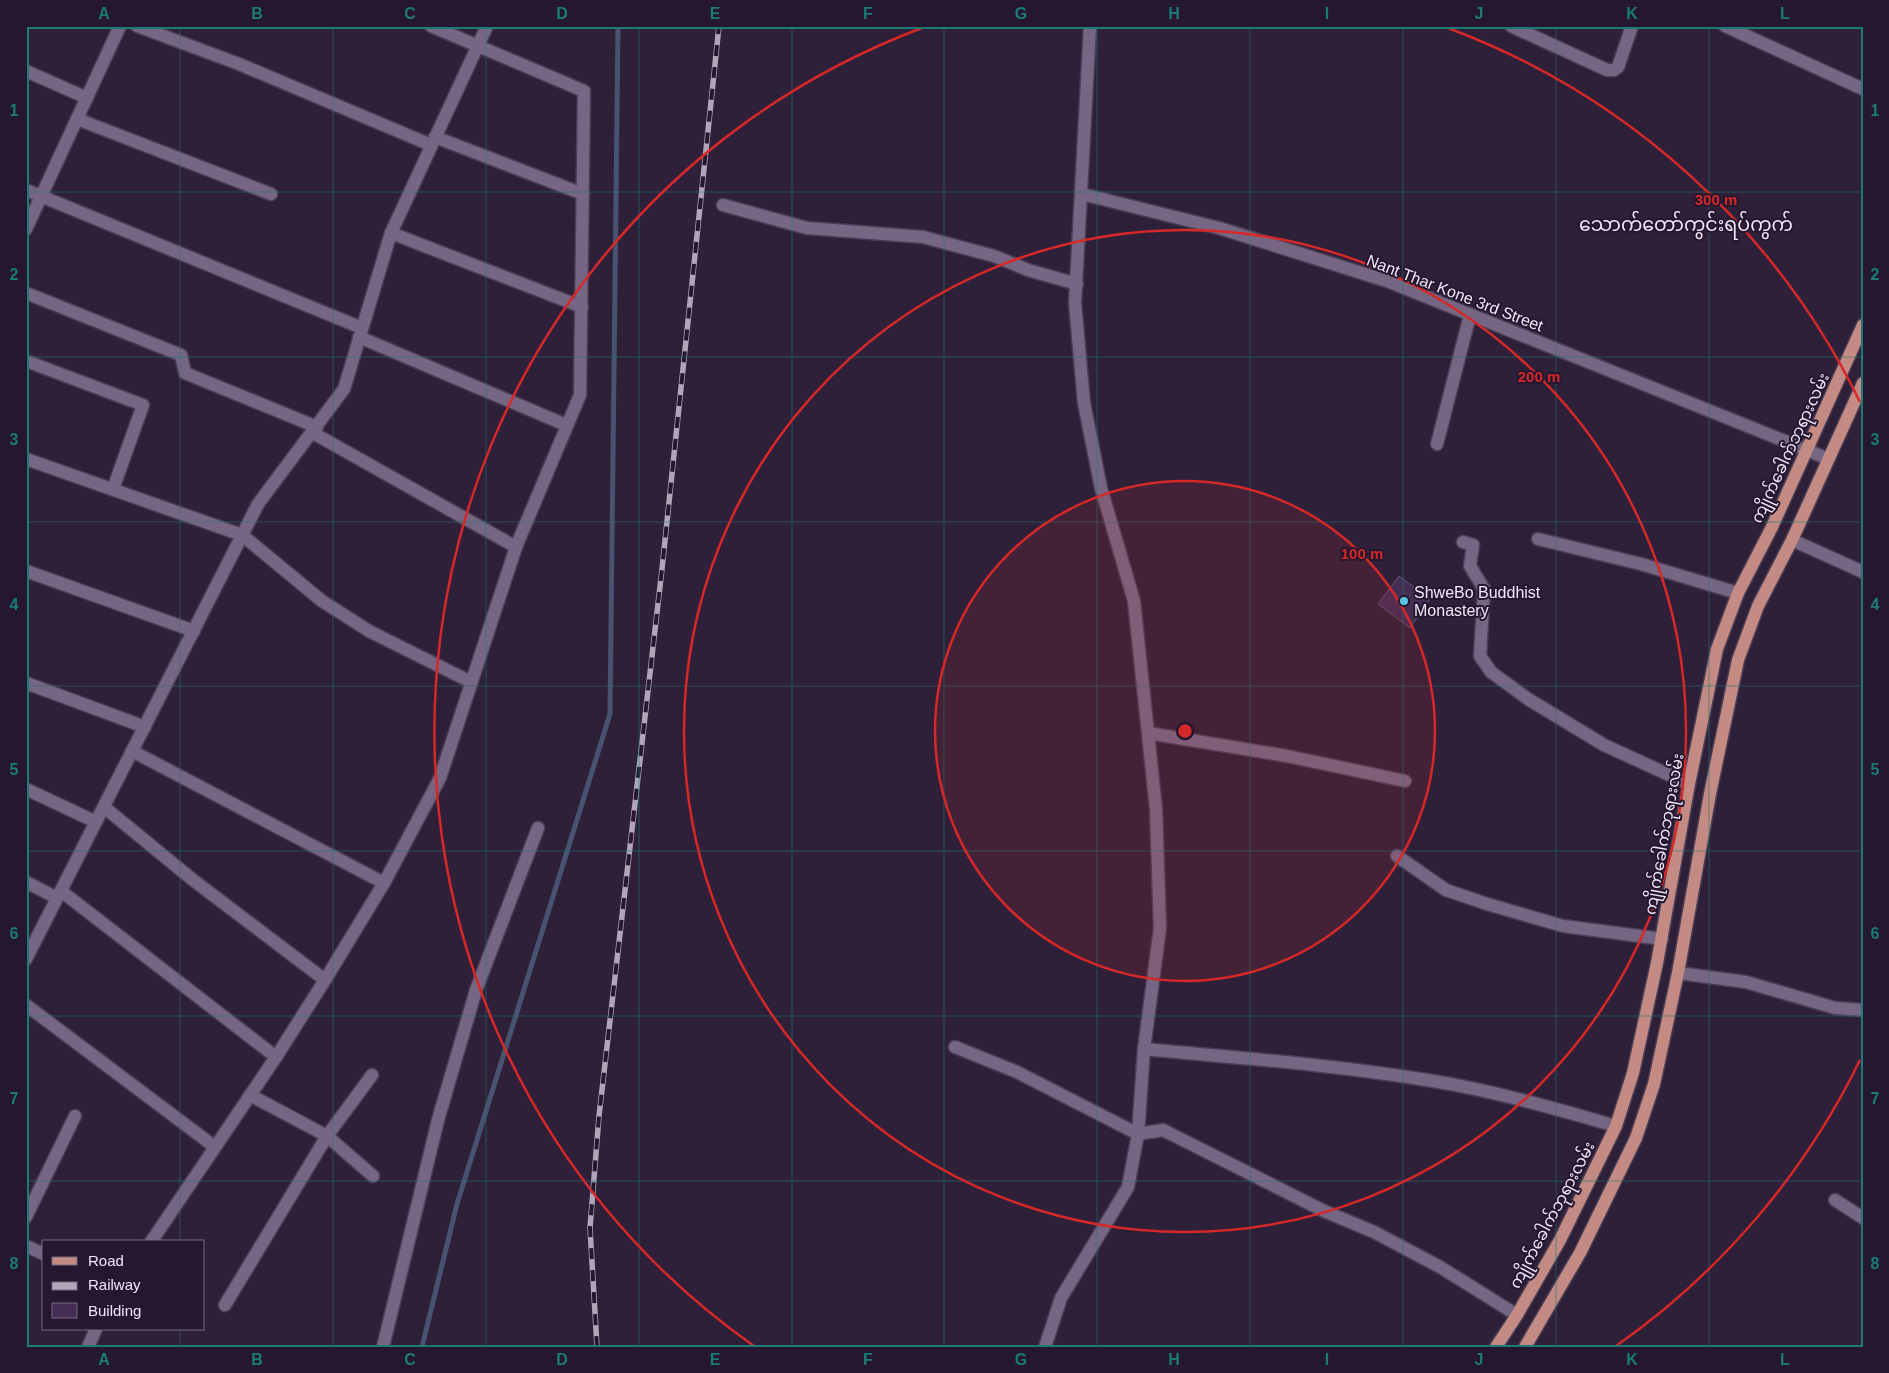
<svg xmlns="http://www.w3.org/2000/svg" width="1889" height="1373" font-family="Helvetica,'Noto Sans Myanmar',sans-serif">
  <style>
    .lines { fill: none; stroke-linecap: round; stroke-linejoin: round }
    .stream { stroke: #48536f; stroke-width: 5 }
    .building { fill: #442e54; stroke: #61516e }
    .minor-casing { stroke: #4b3e54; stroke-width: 15 }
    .major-casing { stroke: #4b3e54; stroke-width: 15 }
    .minor { stroke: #766683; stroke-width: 12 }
    .major { stroke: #c38b84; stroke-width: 12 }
    .rail-casing { stroke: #b0a5b9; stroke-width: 5.5 }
    .rail { stroke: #25172f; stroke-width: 4; stroke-dasharray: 11; stroke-linecap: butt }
    .grid { fill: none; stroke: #1a7c75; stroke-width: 1; stroke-opacity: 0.55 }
    .ring { fill: none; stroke: #d62828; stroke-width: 2.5 }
    .poi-dot { fill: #56c9e1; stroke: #25172f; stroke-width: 2 }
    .labels { text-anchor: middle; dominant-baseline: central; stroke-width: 4; stroke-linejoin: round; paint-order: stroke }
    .street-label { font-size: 16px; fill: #f0e7f8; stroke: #25172f }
    .poi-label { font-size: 16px; fill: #f0e7f8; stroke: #25172f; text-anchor: start }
    .quarter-label { font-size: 19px; fill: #f0e7f8; stroke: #25172f }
    .centre { fill: #d62828; stroke: #25172f; stroke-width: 2.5 }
    .ring-label { font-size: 15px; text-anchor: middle; font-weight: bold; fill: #d62828; stroke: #25172f; stroke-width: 4; stroke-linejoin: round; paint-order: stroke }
    .neatline { fill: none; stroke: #1a7c75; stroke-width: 2 }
    .grid-label { font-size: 16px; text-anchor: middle; font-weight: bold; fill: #1a7c75 }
  </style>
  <rect width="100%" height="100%" fill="#2f2039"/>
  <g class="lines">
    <!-- stream -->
    <path class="stream" d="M422 1347 457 1204 610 714 618 26"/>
  </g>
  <!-- building -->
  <path class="building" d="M1399 576 1430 599 1410 628 1378 604Z"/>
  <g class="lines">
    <!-- minor casing -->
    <g class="minor-casing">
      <g id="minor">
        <path d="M137 26 239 64 431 145"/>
        <path d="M1511 26 1607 70H1614L1618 67 1632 26"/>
        <path d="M1725 26 1863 89"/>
        <path d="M26 71 87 98"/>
        <path d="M77 119 271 194"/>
        <path d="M435 137 583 194"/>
        <path d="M26 190 362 328"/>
        <path d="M1082 194 1219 228 1387 281 1807 450 1828 459"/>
        <path d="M723 205 807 228 923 237 994 256 1028 270 1077 284"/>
        <path d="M26 229 120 26"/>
        <path d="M391 233 582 307"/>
        <path d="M26 293 181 355 185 373 317 427"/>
        <path d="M359 337 566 425"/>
        <path d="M26 361 143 405 113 489"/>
        <path d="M313 433 516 547"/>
        <path d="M1437 444 1470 315"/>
        <path d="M26 459 242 535 322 601 369 631 471 682"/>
        <path d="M1538 539 1641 564 1738 593"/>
        <path d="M1792 540 1863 572"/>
        <path d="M1463 542 1473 545 1470 566 1484 589 1480 656 1491 672 1528 699 1604 745 1689 784"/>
        <path d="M26 571 194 631"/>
        <path d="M26 683 145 727"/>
        <path d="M1148 733 1287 756 1405 781"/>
        <path d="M132 751 384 883"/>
        <path d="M26 789 96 822"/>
        <path d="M104 807 193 880 325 980"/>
        <path d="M1397 856 1446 890 1487 904 1563 926 1662 939"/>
        <path d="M26 882 57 898"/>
        <path d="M61 891 276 1057"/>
        <path d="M26 959 258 504 344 389 391 233 487 26"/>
        <path d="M1678 973 1746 982 1835 1008 1863 1010"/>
        <path d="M26 1005 215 1147"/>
        <path d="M955 1047 1017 1072 1138 1134 1163 1130 1324 1211 1374 1232 1440 1267 1517 1315"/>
        <path d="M1144 1049C1240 1058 1337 1065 1433 1081 1495 1091 1556 1109 1616 1126"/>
        <path d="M250 1095 327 1136 372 1075"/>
        <path d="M1835 1200 1863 1218"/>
        <path d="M26 1217 75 1116"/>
        <path d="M151 1242 276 1057 325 980 384 883 440 778 516 547 580 395 584 91 431 26"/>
        <path d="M26 1246 44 1254"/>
        <path d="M225 1305 327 1136 373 1176"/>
        <path d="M88 1347 96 1329"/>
        <path d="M383 1347 438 1120 476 990 538 828"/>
        <path d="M1045 1347 1061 1298 1128 1187 1138 1134 1144 1049 1160 928 1156 809 1134 601 1101 488 1084 403 1075 303 1090 26"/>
      </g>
    </g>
    <!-- major casing -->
    <g class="major-casing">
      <g id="major">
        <path d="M1496 1347 1517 1315 1560 1240 1616 1126 1633 1073 1657 963 1689 784 1717 649 1738 593 1772 527 1863 325"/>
        <path d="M1525 1347 1580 1253 1636 1138 1654 1084 1678 973 1710 794 1738 660 1758 606 1792 540 1863 383"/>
      </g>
    </g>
    <!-- minor -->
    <use href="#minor" class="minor"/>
    <!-- major -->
    <use href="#major" class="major"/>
    <!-- rail casing -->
    <g class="rail-casing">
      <path id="rail" d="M597 1347 590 1228 599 1116 662 569 719 26"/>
    </g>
    <!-- rail -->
    <use href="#rail" class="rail"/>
  </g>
  <!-- grid -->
  <path class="grid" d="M180 26V1242M333 26V1347M486 26V1347M639 26V1347M792 26V1347M944 26V1347M1097 26V1347M1250 26V1347M1403 26V1347M1556 26V1347M1709 26V1347M26 192H1863M26 357H1863M26 522H1863M26 686H1863M26 851H1863M26 1016H1863M26 1181H1863M180 1329V1347"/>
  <!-- distance rings -->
  <circle cx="1185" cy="731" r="250" fill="#d62828" fill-opacity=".12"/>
  <g class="ring">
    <circle cx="1185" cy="731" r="250"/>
    <circle cx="1185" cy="731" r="501"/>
    <path d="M1860 1060A751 751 0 0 1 1616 1346M754 1346A751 751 0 0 1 922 28M1448 28A751 751 0 0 1 1860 402"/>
  </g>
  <!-- markers -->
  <circle class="poi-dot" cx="1404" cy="601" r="5"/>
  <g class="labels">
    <!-- street labels -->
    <g class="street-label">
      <text transform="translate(1455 293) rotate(21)">Nant Thar Kone 3rd Street</text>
      <text transform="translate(1790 448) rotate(-65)">ကျိုက်ခေါက်ဘုရားလမ်း</text>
      <text transform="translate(1664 834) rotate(-80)">ကျိုက်ခေါက်ဘုရားလမ်း</text>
      <text transform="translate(1552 1215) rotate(-62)">ကျိုက်ခေါက်ဘုရားလမ်း</text>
    </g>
    <!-- poi labels -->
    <g class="poi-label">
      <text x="1414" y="592">ShweBo Buddhist<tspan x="1414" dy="18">Monastery</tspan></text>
    </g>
    <!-- quarter labels -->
    <g class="quarter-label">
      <text x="1686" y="224">သောက်တော်ကွင်းရပ်ကွက်</text>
    </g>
  </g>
  <circle cx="1185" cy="731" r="8" class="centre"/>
  <g class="ring-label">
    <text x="1716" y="205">300 m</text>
    <text x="1539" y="382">200 m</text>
    <text x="1362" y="559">100 m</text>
  </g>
  <!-- border -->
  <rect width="1889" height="1373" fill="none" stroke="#25172f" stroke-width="55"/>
  <!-- legend -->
  <rect x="42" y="1240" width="162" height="90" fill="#25172f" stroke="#766a7f"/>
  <rect x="52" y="1257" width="25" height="8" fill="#c38b84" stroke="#766a7f"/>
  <text x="88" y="1266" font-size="15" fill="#f0e7f8">Road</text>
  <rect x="52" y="1282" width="25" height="8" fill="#b0a5b9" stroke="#766a7f"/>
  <text x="88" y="1290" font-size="15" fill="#f0e7f8">Railway</text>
  <rect x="52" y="1303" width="25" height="15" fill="#442e54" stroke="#766a7f"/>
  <text x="88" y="1316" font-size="15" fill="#f0e7f8">Building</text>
  <rect x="28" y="28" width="1834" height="1318" class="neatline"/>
  <g class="grid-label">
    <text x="104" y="19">A</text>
    <text x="257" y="19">B</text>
    <text x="410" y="19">C</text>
    <text x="562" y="19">D</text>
    <text x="715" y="19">E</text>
    <text x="868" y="19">F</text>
    <text x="1021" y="19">G</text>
    <text x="1174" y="19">H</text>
    <text x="1327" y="19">I</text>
    <text x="1479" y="19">J</text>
    <text x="1632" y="19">K</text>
    <text x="1785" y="19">L</text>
    <text x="14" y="116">1</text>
    <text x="1875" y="116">1</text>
    <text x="14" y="280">2</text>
    <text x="1875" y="280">2</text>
    <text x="14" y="445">3</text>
    <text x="1875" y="445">3</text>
    <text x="14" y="610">4</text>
    <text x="1875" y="610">4</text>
    <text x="14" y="775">5</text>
    <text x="1875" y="775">5</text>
    <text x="14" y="939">6</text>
    <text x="1875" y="939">6</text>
    <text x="14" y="1104">7</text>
    <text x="1875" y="1104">7</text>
    <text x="14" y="1269">8</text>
    <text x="1875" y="1269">8</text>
    <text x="104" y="1365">A</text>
    <text x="257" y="1365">B</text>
    <text x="410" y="1365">C</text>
    <text x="562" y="1365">D</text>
    <text x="715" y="1365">E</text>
    <text x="868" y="1365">F</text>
    <text x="1021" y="1365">G</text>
    <text x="1174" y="1365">H</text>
    <text x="1327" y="1365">I</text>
    <text x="1479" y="1365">J</text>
    <text x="1632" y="1365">K</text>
    <text x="1785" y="1365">L</text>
  </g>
</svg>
